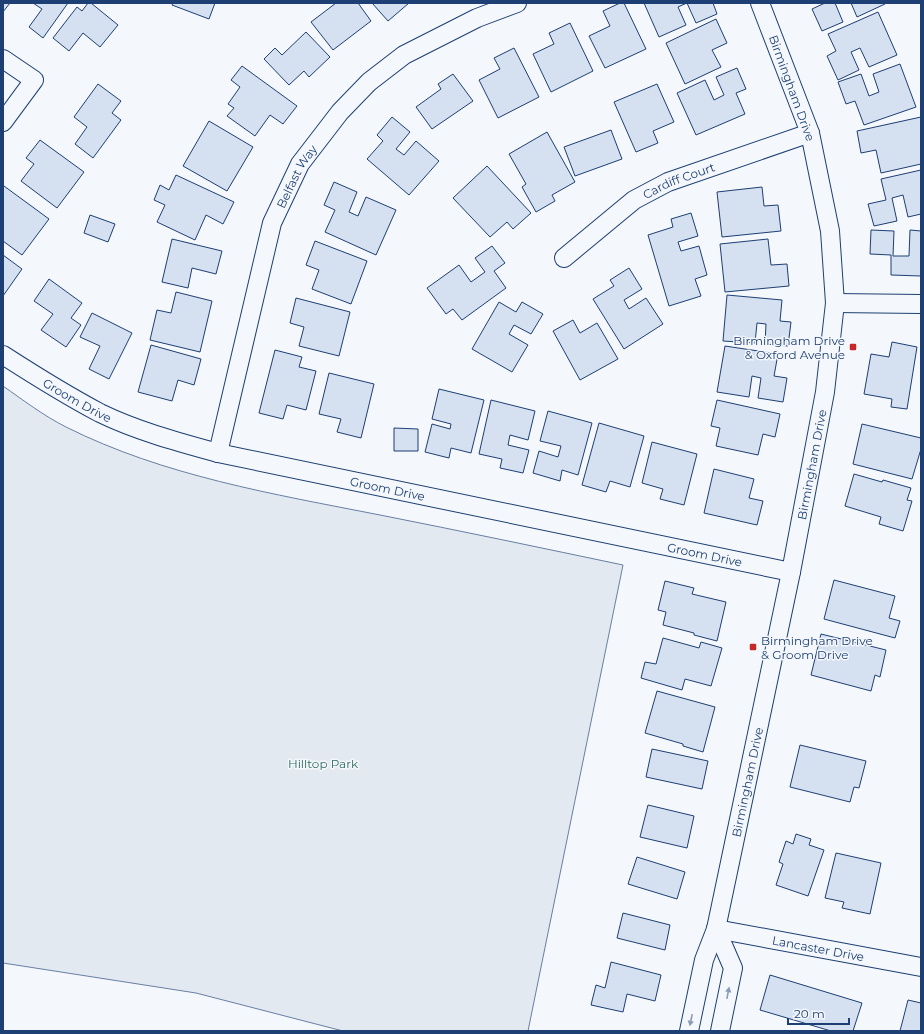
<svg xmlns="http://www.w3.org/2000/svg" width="924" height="1034" font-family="Montserrat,sans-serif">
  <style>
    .green { fill: #e3e9f0; stroke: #687fa3 }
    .building { fill: #d5e0f0; stroke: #1d3f73 }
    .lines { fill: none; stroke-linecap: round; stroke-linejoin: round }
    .minor-casing { stroke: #1d3f73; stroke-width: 20 }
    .minor { stroke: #f4f7fb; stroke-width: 18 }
    .oneway { fill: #889bb7 }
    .poi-dot { fill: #c62828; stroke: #f4f7fb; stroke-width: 1.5 }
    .labels { text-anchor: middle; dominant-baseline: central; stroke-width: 3; stroke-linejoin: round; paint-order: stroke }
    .street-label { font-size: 12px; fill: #1d3f73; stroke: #f4f7fb }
    .poi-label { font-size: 12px; fill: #1d3f73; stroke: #f4f7fb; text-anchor: end }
    .park-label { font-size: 12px; fill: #2c6c60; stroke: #f4f7fb }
  </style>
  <rect width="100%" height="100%" fill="#f4f7fb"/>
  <!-- green -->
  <path class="green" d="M3 386C23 400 44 416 66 427 164 476 273 494 380 515 461 531 542 548 623 565L528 1031H343L196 993 3 963Z"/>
  <!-- building -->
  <g class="building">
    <path d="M3 3H10L3 12Z"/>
    <path d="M33 3H68L43 38 29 27 42 9Z"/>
    <path d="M88 3H91L118 25 100 47 83 33 69 51 53 38 77 7 82 11Z"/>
    <path d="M173 3H215L209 19 172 5Z"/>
    <path d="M336 3H358L371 21 333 50 311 22Z"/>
    <path d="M372 3H409L388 21Z"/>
    <path d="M620 3H624L646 49 605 68 589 36 610 26 603 11Z"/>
    <path d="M644 3H713L717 14 696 23 687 3 678 7 686 25 659 37Z"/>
    <path d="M825 3H835L843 22 822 31 812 9Z"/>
    <path d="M851 3H885V4L857 17Z"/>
    <path d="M878 12 897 55 869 67 860 48 851 52 859 70 838 80 827 56 836 51 828 34Z"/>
    <path d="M716 19 727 43 712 50 721 67 685 84 666 43Z"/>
    <path d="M570 23 593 71 551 92 533 54 554 44 549 33Z"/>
    <path d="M306 32 330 57 309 77 304 71 289 85 264 59 275 48 282 55Z"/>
    <path d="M514 48 539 97 498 118 479 80 500 69 494 58Z"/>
    <path d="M900 64 916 107 864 125 855 101 846 104 838 82 861 74 869 96 879 92 873 74Z"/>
    <path d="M242 66 297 106 283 124 270 115 255 136 227 116 234 108 228 104 240 87 231 80Z"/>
    <path d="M737 68 746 89 736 93 745 114 696 135 677 93 705 80 714 100 724 95 716 77Z"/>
    <path d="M453 74 473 101 432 129 416 107 441 89 438 84Z"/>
    <path d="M98 84 121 101 112 113 121 120 93 158 75 144 87 127 74 117Z"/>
    <path d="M657 84 674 122 653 131 658 143 636 152 614 102Z"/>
    <path d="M392 117 410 132 396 149 404 155 416 141 439 161 409 195 367 159 383 141 377 135Z"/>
    <path d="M921 117V164L881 173 876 150 861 153 857 131Z"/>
    <path d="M209 121 253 147 227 191 183 166Z"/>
    <path d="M611 130 622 159 575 176 564 147Z"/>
    <path d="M547 132 575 182 552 195 555 201 536 212 522 187 526 184 509 154Z"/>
    <path d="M40 140 84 172 57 208 21 181 34 164 26 158Z"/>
    <path d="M487 166 531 213 513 229 507 222 490 237 453 198Z"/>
    <path d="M921 170V214L908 217 903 195 892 198 897 221 874 226 868 204 886 200 881 179Z"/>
    <path d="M176 175 234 202 223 224 206 215 195 240 157 222 165 205 154 200 160 185 169 190Z"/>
    <path d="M334 182 357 192 349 212 358 216 366 197 396 210 376 255 325 232 335 210 324 205Z"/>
    <path d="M4 186 49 219 22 255 3 241V188Z"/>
    <path d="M762 187 764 206 778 205 781 231 722 237 717 192Z"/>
    <path d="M691 213 698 236 678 242 681 251 699 246 707 275 695 279 701 296 669 306 648 235 673 227 671 219Z"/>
    <path d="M90 215 115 224 108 242 84 233Z"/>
    <path d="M871 230 894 231 893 256H909L910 230 921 231V276L891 275V255L870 254Z"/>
    <path d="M172 239 222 251 216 274 192 268 188 288 162 282Z"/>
    <path d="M768 239 771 265 787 264 789 286 725 292 720 244Z"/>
    <path d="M315 241 367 261 351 304 312 289 319 270 306 265Z"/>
    <path d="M492 246 505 263 494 271 506 288 462 320 453 309 446 314 427 288 459 265 471 282 485 272 475 258Z"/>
    <path d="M3 255 22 269 3 296Z"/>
    <path d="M629 268 642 289 624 300 629 309 646 298 663 324 624 349 593 299 614 286 610 280Z"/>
    <path d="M49 279 82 303 71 318 81 325 66 347 41 330 53 314 34 301Z"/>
    <path d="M176 292 212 301 200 352 150 340 157 310 171 313Z"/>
    <path d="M727 295 782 300 780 321 791 322 788 346 765 344 766 324 757 323 755 343 723 341Z"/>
    <path d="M296 298 350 312 339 356 299 346 304 327 290 323Z"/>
    <path d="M499 302 516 312 522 302 543 314 531 334 514 325 509 334 528 345 512 372 472 349Z"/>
    <path d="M92 313 132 333 109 379 89 369 100 346 80 337Z"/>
    <path d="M573 320 580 333 597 323 618 359 580 380 553 331Z"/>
    <path d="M892 342 917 347 907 409 891 407 892 399 864 394 871 354 889 357Z"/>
    <path d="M151 345 201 359 194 385 178 380 172 401 138 392Z"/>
    <path d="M725 346 778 354 774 376 787 378 783 402 758 398 761 378 752 376 749 397 717 392Z"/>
    <path d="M275 350 302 357 299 367 316 371 306 410 287 405 283 419 259 413Z"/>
    <path d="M329 373 374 384 361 438 337 432 341 419 319 414Z"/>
    <path d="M439 389 484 400 471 453 451 448 449 458 425 452 432 424 450 429 451 424 432 419Z"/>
    <path d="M491 400 535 411 528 440 510 435 508 445 529 450 523 473 500 468 502 459 479 454Z"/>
    <path d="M717 400 780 414 775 437 763 434 758 455 716 446 720 428 711 426Z"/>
    <path d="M548 411 592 423 578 475 562 470 560 481 533 473 539 451 558 457 561 446 540 441Z"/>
    <path d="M599 423 644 436 630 487 610 481 606 492 582 485Z"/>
    <path d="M862 424 921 438V449L912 479 853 464Z"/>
    <path d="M394 428 418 429V451H394Z"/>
    <path d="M652 442 697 454 684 505 660 499 663 489 642 483Z"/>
    <path d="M714 469 754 479 749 498 763 501 757 525 704 513Z"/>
    <path d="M854 474 882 482 883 480 911 488 907 500 912 501 903 531 879 524 881 517 845 506Z"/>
    <path d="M834 580 895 596 889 618 900 621 895 638 824 619Z"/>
    <path d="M665 581 694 588 692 594 726 602 717 641 694 635V633L663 625 666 612 658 610Z"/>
    <path d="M821 634 886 650 880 677 875 675 871 691 811 675Z"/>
    <path d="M663 638 699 648 701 642 722 648 711 686 685 679 682 690 641 678 645 662 656 664Z"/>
    <path d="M657 691 715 707 703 752 683 746V744L645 733Z"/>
    <path d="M800 745 866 761 859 788 854 787 850 802 790 787Z"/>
    <path d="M652 749 708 761 702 789 646 777Z"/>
    <path d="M648 805 694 816 687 848 640 837Z"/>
    <path d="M796 834 811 839 809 845 824 850 808 896 776 885 783 864 779 862 786 841 793 844Z"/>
    <path d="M836 853 881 863 870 914 842 908 844 902 825 898Z"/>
    <path d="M637 857 685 872 677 899 628 884Z"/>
    <path d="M623 913 670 925 665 950 617 938Z"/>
    <path d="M611 962 661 975 655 1001 627 994 623 1012 591 1005 596 985 605 988Z"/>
    <path d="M770 975 862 1003 853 1031H831L760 1010Z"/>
    <path d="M908 1000 921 1003V1031H900Z"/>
  </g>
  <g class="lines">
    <!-- minor casing -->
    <g class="minor-casing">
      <g id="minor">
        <path d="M3 59 34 80 3 122"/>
        <path id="s1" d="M564 258 634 200 668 182 810 133"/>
        <path d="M835 303 921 304"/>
        <path id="s2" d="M3 355C34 375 66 395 100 413 137 431 178 442 218 453L791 572"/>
        <path id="s3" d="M218 453 272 223 300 164 340 112 369 82 404 55 477 18 517 3"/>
        <path id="s4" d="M716 929 921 967"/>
        <path d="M716 929 733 968 720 1031"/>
        <path id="s5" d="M689 1031 704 960 716 929 791 572 825 392 835 303 830 231 810 133 760 3"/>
      </g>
    </g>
    <!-- minor -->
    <use href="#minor" class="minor"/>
  </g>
  <!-- one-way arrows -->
  <defs><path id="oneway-solid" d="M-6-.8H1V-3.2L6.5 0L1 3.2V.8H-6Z"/></defs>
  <g class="oneway">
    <use href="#oneway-solid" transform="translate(728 993) rotate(-79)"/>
    <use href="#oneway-solid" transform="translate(691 1020) rotate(102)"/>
  </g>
  <!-- markers -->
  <g class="poi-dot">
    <rect x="849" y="343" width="8" height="8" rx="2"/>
    <rect x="749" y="643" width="8" height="8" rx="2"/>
  </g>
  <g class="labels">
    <!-- street labels -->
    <g class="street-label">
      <text transform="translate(792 88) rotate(70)">Birmingham Drive</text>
      <text stroke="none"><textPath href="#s3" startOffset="289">Belfast Way</textPath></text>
      <text stroke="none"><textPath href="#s1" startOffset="140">Cardiff Court</textPath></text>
      <text stroke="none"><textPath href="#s2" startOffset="87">Groom Drive</textPath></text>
      <text stroke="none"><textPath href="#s5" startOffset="580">Birmingham Drive</textPath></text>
      <text stroke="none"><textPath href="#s2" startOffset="411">Groom Drive</textPath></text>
      <text stroke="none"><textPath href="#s2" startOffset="735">Groom Drive</textPath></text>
      <text stroke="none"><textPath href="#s5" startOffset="256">Birmingham Drive</textPath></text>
      <text stroke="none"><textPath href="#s4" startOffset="104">Lancaster Drive</textPath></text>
    </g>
    <!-- poi labels -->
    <g class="poi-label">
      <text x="845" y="340">Birmingham Drive<tspan x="845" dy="14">&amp; Oxford Avenue</tspan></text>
      <text x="761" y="640" text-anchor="start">Birmingham Drive<tspan x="761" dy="14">&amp; Groom Drive</tspan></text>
    </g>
    <!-- park labels -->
    <g class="park-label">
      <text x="323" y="763">Hilltop Park</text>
    </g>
  </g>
  <!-- border -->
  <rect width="924" height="1034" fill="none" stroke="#1d3f73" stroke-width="8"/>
  <!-- scale -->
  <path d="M788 1018v6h61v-6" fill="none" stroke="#1d3f73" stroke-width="2"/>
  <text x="794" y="1018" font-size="12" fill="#1d3f73" stroke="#f4f7fb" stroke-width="3" paint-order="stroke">20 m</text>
</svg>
